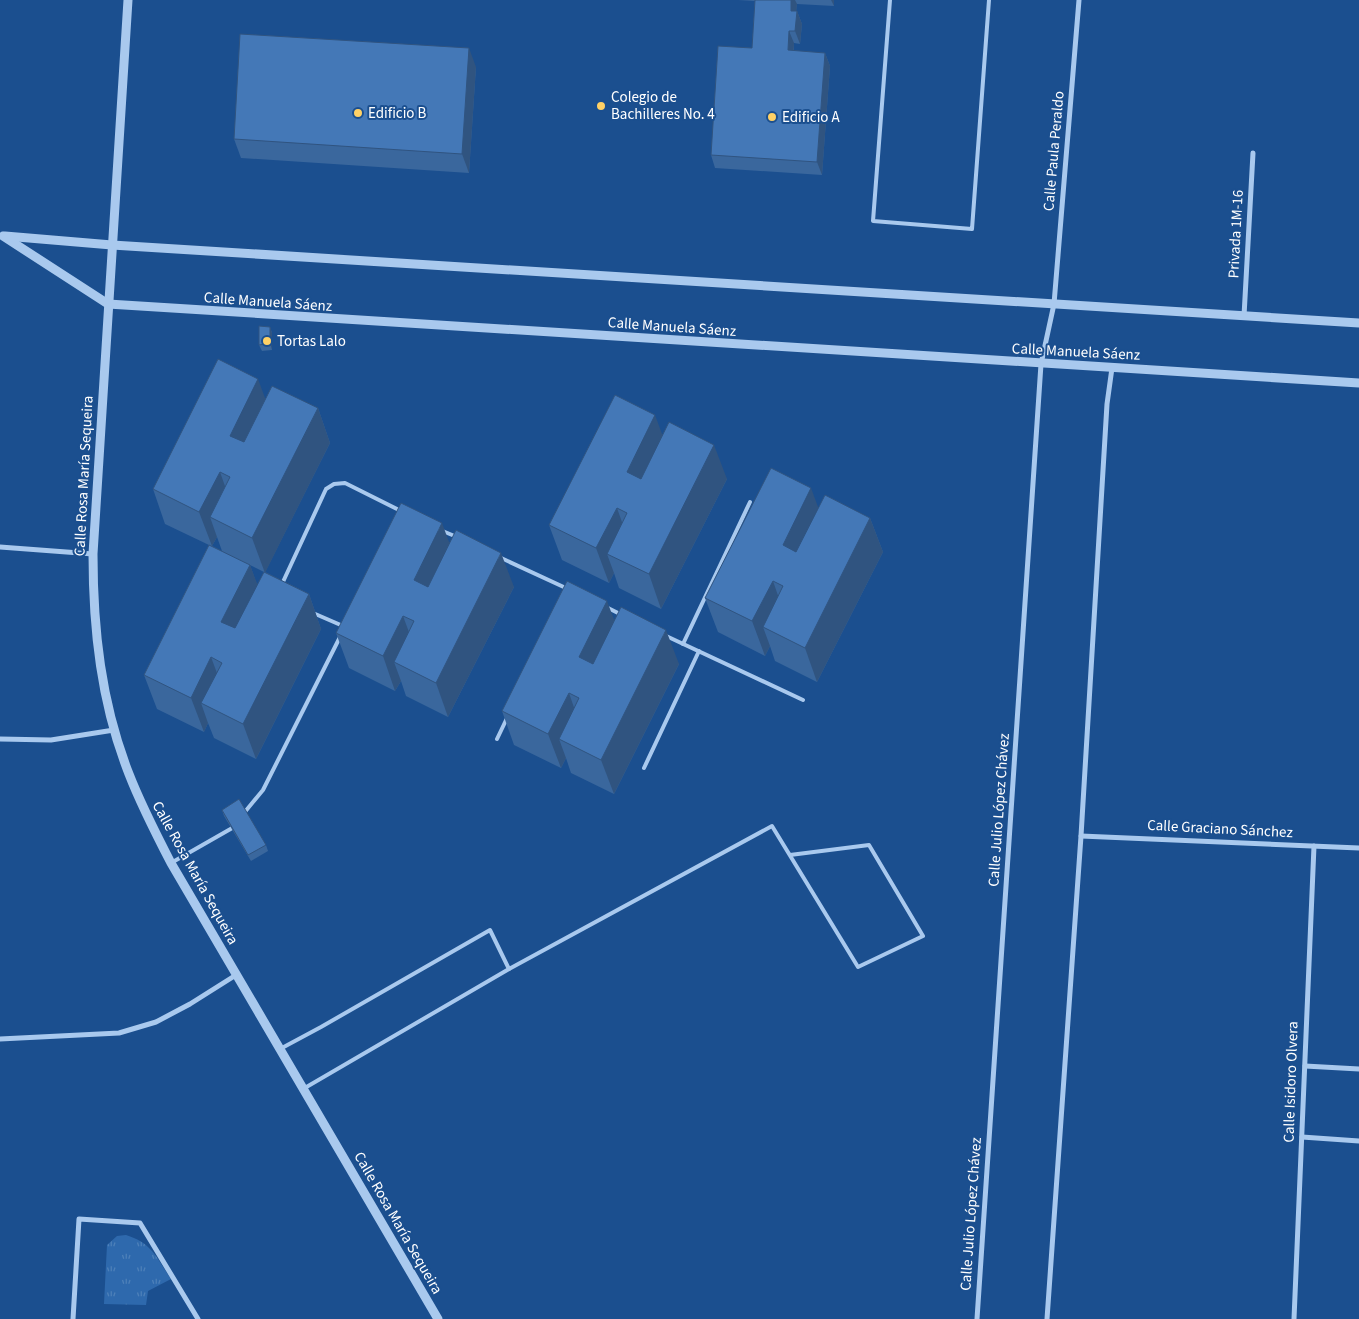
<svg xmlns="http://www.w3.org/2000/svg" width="1359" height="1319" font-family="'Source Sans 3',sans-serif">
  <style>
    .grass { fill: url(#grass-tufts) }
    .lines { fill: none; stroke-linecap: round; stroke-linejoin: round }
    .service { stroke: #a9c9ee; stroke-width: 4 }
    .minor { stroke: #a9c9ee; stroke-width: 5 }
    .tertiary { stroke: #a9c9ee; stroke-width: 9 }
    .wall { fill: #3a679d; fill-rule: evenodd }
    .shaded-wall { fill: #305480 }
    .building { fill: #4478b7; stroke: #305480 }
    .poi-dot { fill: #ffd166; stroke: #1b4f8f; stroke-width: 2 }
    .labels { text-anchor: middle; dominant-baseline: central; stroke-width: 4; stroke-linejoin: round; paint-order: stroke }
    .poi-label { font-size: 15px; fill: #fff; stroke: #1b4f8f; text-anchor: start }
    .street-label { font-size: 15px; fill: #fff; stroke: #1b4f8f }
  </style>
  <defs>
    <pattern id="grass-tufts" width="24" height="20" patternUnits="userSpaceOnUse" patternTransform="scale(1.25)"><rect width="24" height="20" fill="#2e69ad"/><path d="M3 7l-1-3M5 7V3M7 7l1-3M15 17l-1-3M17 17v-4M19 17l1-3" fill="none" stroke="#4d80b9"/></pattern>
  </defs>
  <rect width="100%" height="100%" fill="#1b4f8f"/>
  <!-- grass -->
  <path class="grass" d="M126 1235C152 1243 156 1257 171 1279L148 1291 146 1305 104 1304 107 1245 117 1236Z"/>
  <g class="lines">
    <!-- service -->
    <g class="service">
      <path d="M890 0 873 221 972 229 989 0"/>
      <path d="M440 530 457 537"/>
      <path d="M499 557 568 589"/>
      <path d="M282 584 326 489 334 484 345 483 401 511"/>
      <path d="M608 608 622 615"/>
      <path d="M313 613 343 626"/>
      <path d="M664 635 803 700"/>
      <path d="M683 644 750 502"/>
      <path d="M497 739 508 716"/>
      <path d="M644 768 699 651"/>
      <path d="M244 813 263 790 341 635"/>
      <path d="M171 863 234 827"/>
      <path d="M280 1049 321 1027 490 930 509 969"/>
      <path d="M303 1089 509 969 772 826 858 967 923 936 869 845 790 855"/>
    </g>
    <!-- minor -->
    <g class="minor">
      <path d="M1244 316 1253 153"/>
      <path d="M0 547 93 554"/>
      <path d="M0 739 51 740 114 730"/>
      <path d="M1081 836 1359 848"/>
      <path d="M0 1039 119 1033 156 1022 190 1004 236 975"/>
      <path d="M1305 1066 1359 1069"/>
      <path d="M1302 1137 1359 1141"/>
      <path d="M73 1319 79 1219 140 1223 198 1319"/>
      <path d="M977 1319 1041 364 1054 304 1079 0"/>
      <path d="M1047 1319 1081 836 1107 404 1112 368"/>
      <path d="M1294 1319 1314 846"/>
    </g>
    <!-- tertiary -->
    <g class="tertiary">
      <path d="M128 0 93 554C93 629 101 703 129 774 141 805 156 834 171 863L438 1319"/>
      <path d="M3 236 108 304 1359 383"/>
      <path d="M5 236 112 245 1359 323"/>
    </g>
  </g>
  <!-- wall -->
  <g class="wall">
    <path d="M738 0H834V6L797 4 796 11H797L802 24 800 44 794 43V51L825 53 830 66 822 175 715 168 711 155 752 48 755 1Z"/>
    <path d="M476 67 469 173 241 158 234 139Z"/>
    <path d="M270 327 272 333V350L262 351 259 345Z"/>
    <path d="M266 399 318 408 330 443 265 572 309 594 321 629 256 759 214 738 208 723 204 732 157 709 144 675 209 545 165 524 153 489ZM217 537 222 551 212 546ZM250 565 264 572 257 585Z"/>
    <path d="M663 435 727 479 661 609 619 588 614 573 609 583 562 560 549 525Z"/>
    <path d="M818 508 870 518 883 552 817 682 775 661 770 646 765 656 718 632 705 598Z"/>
    <path d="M449 544 514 587 448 717 406 696 401 681 395 691 349 668 336 633Z"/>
    <path d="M615 620 679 664 614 794 571 773 566 758 561 768 514 745 502 711Z"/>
    <path d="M222 810 266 845 268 851 251 861 224 816Z"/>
  </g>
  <!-- shaded-wall -->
  <g class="shaded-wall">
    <path d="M791 0H795L797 4 795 24 791 11Z"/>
    <path d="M831 0H834V6Z"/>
    <path d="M797 11 802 24 800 44 795 31Z"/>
    <path d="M789 31 794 43 793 63 788 50Z"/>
    <path d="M469 48 476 67 469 173 462 154Z"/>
    <path d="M825 53 830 66 822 175 817 162Z"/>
    <path d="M270 327 272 333V350L270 343Z"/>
    <path d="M258 379 271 414 243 470 230 436Z"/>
    <path d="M318 408 330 443 265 573 252 538Z"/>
    <path d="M655 415 668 450 639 506 627 472Z"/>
    <path d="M714 445 727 479 661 609 649 574Z"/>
    <path d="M220 472 232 506 210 517 217 537 212 546 199 512Z"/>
    <path d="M811 488 824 523 795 579 783 545Z"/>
    <path d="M617 508 629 542 607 554 614 573 609 583 596 548Z"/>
    <path d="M870 518 883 552 817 682 805 648Z"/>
    <path d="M442 523 455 558 426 614 414 580Z"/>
    <path d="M501 553 514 587 448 717 436 683Z"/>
    <path d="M250 565 263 599 234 656 221 622Z"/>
    <path d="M773 581 785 616 763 627 770 646 765 656 752 621Z"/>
    <path d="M309 594 321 629 256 759 243 724Z"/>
    <path d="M607 601 620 635 591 692 579 657Z"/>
    <path d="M403 616 416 651 394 662 401 681 395 691 383 656Z"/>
    <path d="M666 630 679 664 614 794 601 760Z"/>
    <path d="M211 657 224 692 201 703 208 723 204 732 191 698Z"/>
    <path d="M569 693 581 728 559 739 566 758 561 768 548 734Z"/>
  </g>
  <!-- building -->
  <g class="building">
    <path d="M755 0H791V11H797L795 31H789L788 50 825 53 817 162 711 155 718 46 752 48Z"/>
    <path d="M240 34 469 48 462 154 234 139Z"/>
    <path d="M259 326 270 327V343L259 345Z"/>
    <path d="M218 359 258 379 230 436 244 442 272 386 318 408 252 538 210 517 230 477 220 472 199 512 153 489Z"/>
    <path d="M615 395 655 415 627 472 641 479 669 422 714 445 649 574 607 554 627 513 617 508 596 548 549 525Z"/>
    <path d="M771 468 811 488 783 545 796 552 825 495 870 518 805 648 763 627 783 586 773 581 752 621 705 598Z"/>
    <path d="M401 503 442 523 414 580 428 587 456 530 501 553 436 683 394 662 414 621 403 616 383 656 336 633Z"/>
    <path d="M209 545 250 565 221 622 235 628 264 572 309 594 243 724 201 703 222 663 211 657 191 698 144 675Z"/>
    <path d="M567 581 607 601 579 657 593 664 621 607 666 630 601 760 559 739 579 698 569 693 548 734 502 711Z"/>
    <path d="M239 799 266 845 248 855 222 810Z"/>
  </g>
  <!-- markers -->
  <g class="poi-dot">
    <circle cx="601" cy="106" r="5"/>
    <circle cx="358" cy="113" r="5"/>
    <circle cx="772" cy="117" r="5"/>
    <circle cx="267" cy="341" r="5"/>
  </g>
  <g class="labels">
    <!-- poi labels -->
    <g class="poi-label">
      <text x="611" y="97">Colegio de<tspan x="611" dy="17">Bachilleres No. 4</tspan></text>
      <text x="368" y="113">Edificio B</text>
      <text x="782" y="117">Edificio A</text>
      <text x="277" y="341">Tortas Lalo</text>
    </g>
    <!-- street labels -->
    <g class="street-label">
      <text transform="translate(1054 151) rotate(-85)">Calle Paula Peraldo</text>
      <text transform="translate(1236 234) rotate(-87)">Privada 1M-16</text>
      <text transform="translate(268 302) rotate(4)">Calle Manuela Sáenz</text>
      <text transform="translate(672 327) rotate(4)">Calle Manuela Sáenz</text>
      <text transform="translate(1076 352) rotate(3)">Calle Manuela Sáenz</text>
      <text transform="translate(84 476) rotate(-87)">Calle Rosa María Sequeira</text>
      <text transform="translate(999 810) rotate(-86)">Calle Julio López Chávez</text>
      <text transform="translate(1220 829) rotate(3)">Calle Graciano Sánchez</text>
      <text transform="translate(195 873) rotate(61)">Calle Rosa María Sequeira</text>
      <text transform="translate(1291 1082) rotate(-88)">Calle Isidoro Olvera</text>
      <text transform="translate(971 1214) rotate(-86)">Calle Julio López Chávez</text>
      <text transform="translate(398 1223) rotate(60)">Calle Rosa María Sequeira</text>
    </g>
  </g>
</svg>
